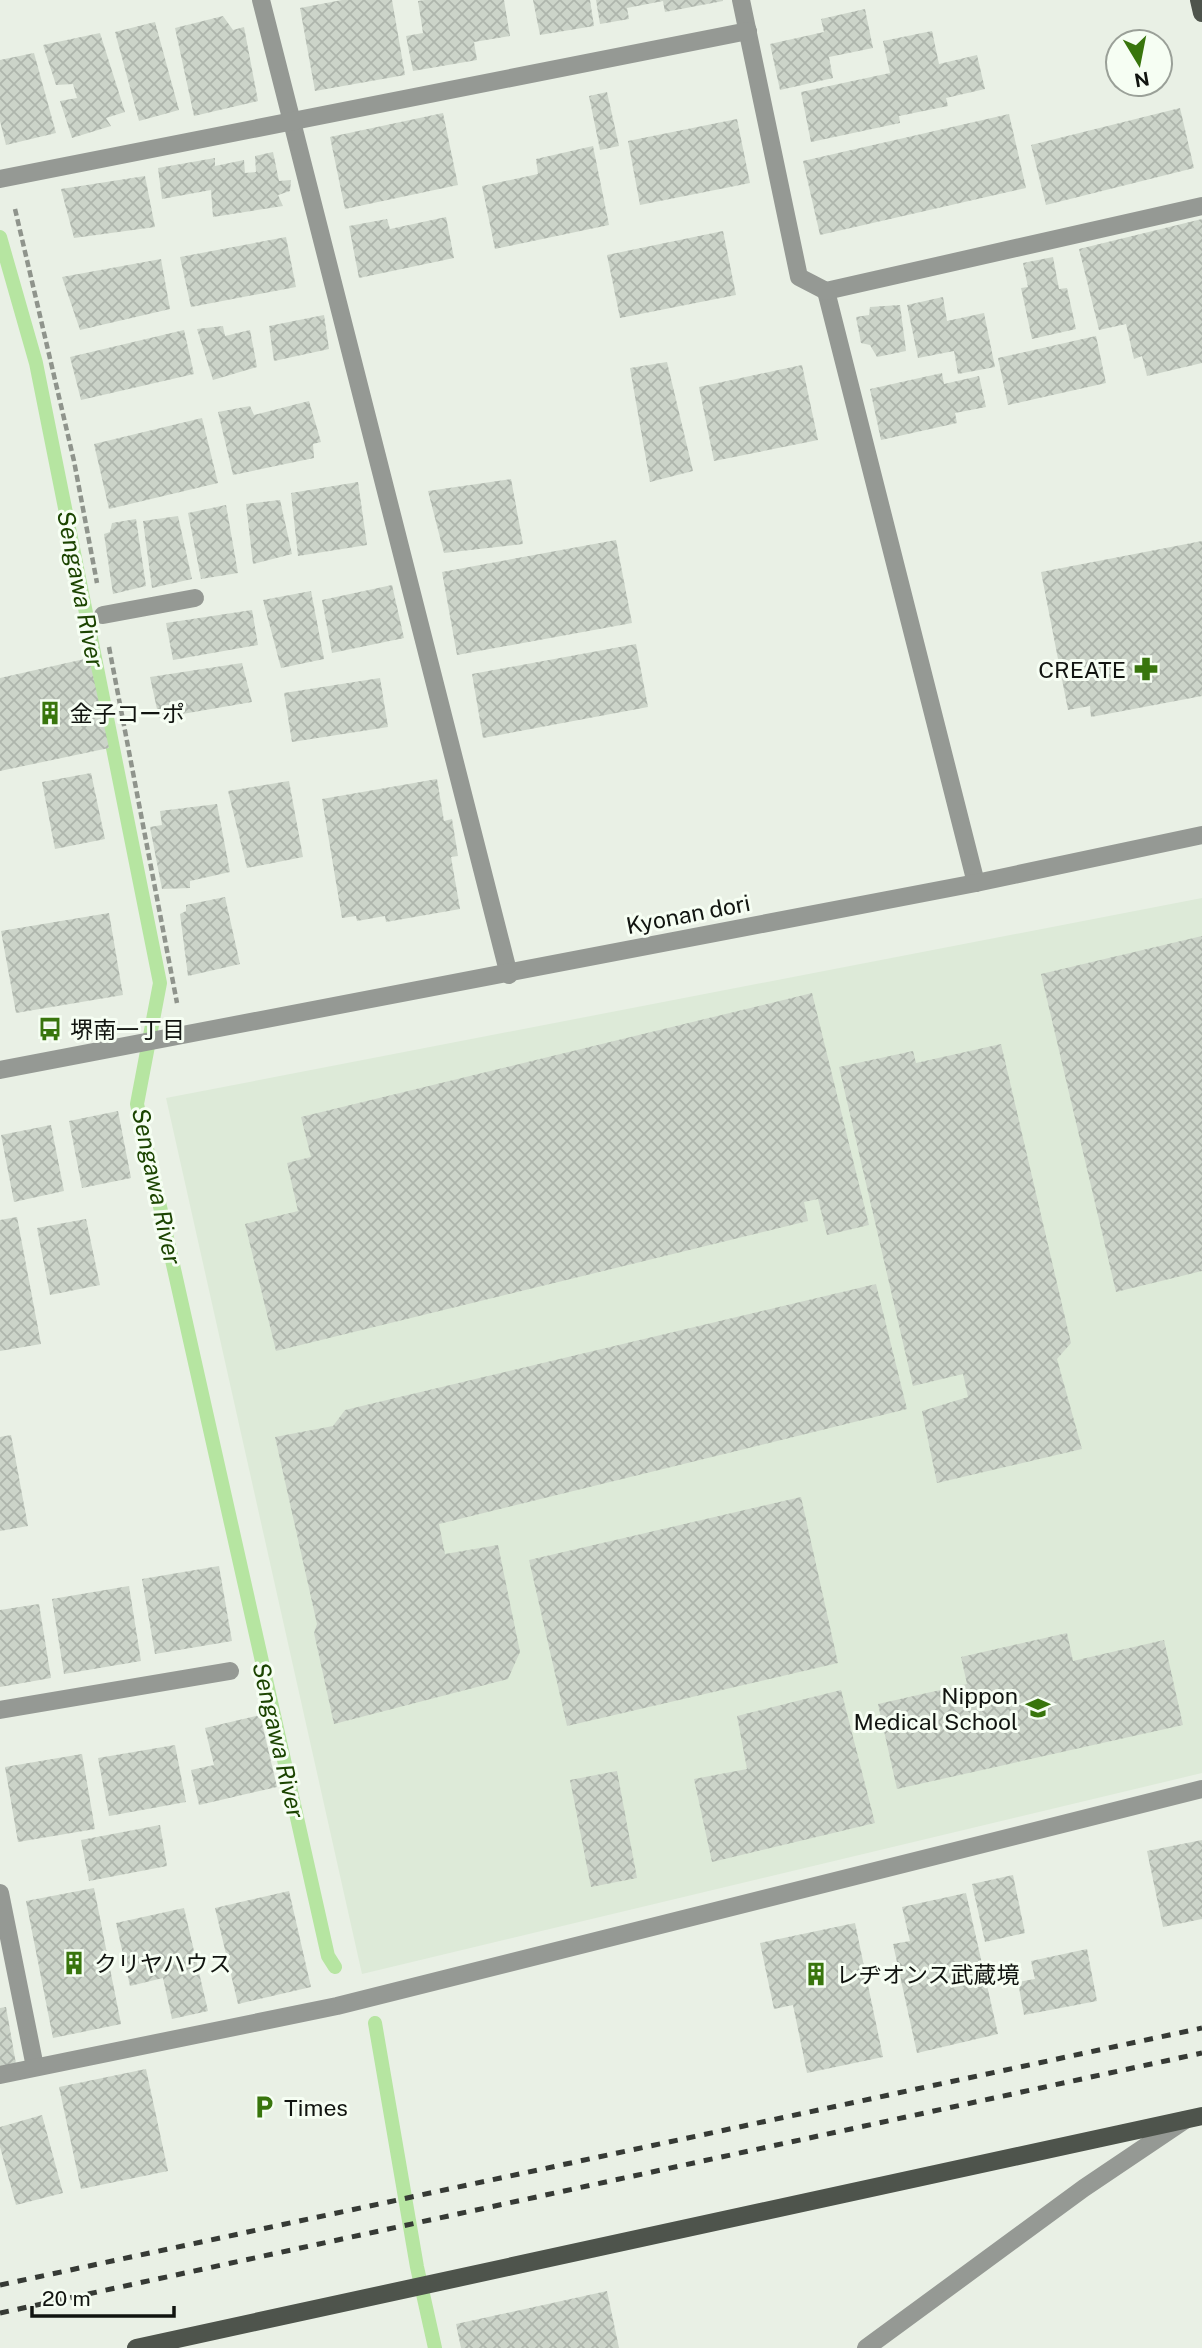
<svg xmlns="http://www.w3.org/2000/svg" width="1202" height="2348" font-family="'Public Sans','Noto Sans JP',sans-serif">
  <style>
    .built { fill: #ddead8 }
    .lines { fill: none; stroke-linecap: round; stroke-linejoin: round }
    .stream { stroke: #b6e5a1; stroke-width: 14 }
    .building { fill: url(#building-cross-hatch) }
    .path { stroke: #8f948c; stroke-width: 4.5; stroke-dasharray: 7 3.5; stroke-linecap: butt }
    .service { stroke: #959994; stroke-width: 18 }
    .minor { stroke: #959994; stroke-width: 18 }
    .tertiary { stroke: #959994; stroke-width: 18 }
    .primary { stroke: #4e544c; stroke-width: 18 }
    .rail { stroke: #363a35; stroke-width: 5; stroke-dasharray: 9 9; stroke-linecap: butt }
    .labels { text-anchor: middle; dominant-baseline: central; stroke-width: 6; stroke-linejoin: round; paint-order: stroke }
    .poi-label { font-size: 23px; fill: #111410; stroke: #f6fef3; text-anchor: start }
    .street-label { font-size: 23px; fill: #111410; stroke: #f6fef3 }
    .water-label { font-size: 24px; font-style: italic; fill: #1b4400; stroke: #f6fef3 }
  </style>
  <defs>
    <pattern id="building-cross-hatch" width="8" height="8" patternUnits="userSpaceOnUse" patternTransform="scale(1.75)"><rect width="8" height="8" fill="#ccd4c9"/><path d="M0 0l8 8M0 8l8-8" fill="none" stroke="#aeb5ac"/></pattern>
  </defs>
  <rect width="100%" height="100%" fill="#e9f0e5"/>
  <!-- built -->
  <path class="built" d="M1202 898V1773L362 1974 166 1098Z"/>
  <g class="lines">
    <!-- stream -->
    <g class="stream">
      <path d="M0 237 36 363 160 983 137 1104 328 1956 335 1967"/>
      <path d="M375 2023 417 2267 435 2348"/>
    </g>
  </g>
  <!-- building -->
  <g class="building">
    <path d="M342 0H392L405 75 315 91 300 8Z"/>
    <path d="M425 0H504L510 36 474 42 477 60 413 71 406 36 423 33 418 1Z"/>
    <path d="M533 0H590L594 26 540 35Z"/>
    <path d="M596 0H723V1L665 12 663 1 627 8 629 19 600 24Z"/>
    <path d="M865 9 873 48 829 57 833 78 780 90 770 44 824 32 821 19Z"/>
    <path d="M223 16 233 30 244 27 258 101 194 116 175 28Z"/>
    <path d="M155 22 179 110 139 121 115 32Z"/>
    <path d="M932 31 939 64 977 55 985 89 946 98 948 106 899 116 900 123 811 142 801 92 890 73 883 41Z"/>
    <path d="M100 33 125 112 106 118 111 126 72 138 60 101 77 98 73 84 56 85 43 45Z"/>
    <path d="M34 53 56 133 6 145 0 121V60Z"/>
    <path d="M607 92 619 146 600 150 589 96Z"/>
    <path d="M1180 108 1194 168 1046 205 1031 145Z"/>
    <path d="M443 113 458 185 345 209 330 137Z"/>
    <path d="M1009 114 1026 188 820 235 803 161Z"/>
    <path d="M737 119 750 183 640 205 628 141Z"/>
    <path d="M593 146 609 225 495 249 482 186 538 174 536 159Z"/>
    <path d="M273 152 279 181 291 180 290 191 278 195 283 206 213 217 211 190 162 199 158 168 215 158V166L244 160 245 173 256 172 255 156Z"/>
    <path d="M145 176 155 227 74 238 61 189Z"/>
    <path d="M446 217 454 258 359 278 349 226 387 219 390 229Z"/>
    <path d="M1202 219V363L1147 376 1142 356 1134 359 1126 324 1099 330 1079 249Z"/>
    <path d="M723 231 736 295 620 318 607 255Z"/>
    <path d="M286 237 296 287 191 307 180 257Z"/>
    <path d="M1053 257 1059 289 1067 288 1076 329 1032 339 1021 288 1028 287 1023 263Z"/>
    <path d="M161 259 170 309 80 330 62 277Z"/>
    <path d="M943 297 947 321 984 313 995 367 958 374 954 351 918 358 907 305Z"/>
    <path d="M900 305 906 351 877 357 870 345 861 343 856 317 869 315 870 307Z"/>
    <path d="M324 315 329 349 274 361 269 326Z"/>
    <path d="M223 326 225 336 250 330 257 367 213 380 197 329Z"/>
    <path d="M184 330 194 374 81 400 70 357Z"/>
    <path d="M1096 336 1106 383 1008 405 998 358Z"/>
    <path d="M667 362 693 471 650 482 630 368Z"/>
    <path d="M802 365 818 440 714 461 699 387Z"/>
    <path d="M942 373 944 384 979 376 986 407 955 413 957 423 881 440 870 389Z"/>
    <path d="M309 401 321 442 313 444 314 458 233 475 218 412 250 406 254 415Z"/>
    <path d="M202 418 218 483 109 509 94 444Z"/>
    <path d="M511 479 523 544 444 553 428 491Z"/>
    <path d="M358 482 367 545 298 556 291 493Z"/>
    <path d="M280 500 292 554 253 564 246 504Z"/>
    <path d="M226 505 238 573 201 579 188 513Z"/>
    <path d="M178 516 192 579 152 588 143 521Z"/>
    <path d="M136 519 146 586 113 594 104 534 110 532 112 523Z"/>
    <path d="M616 540 632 623 457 655 442 572Z"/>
    <path d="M1202 541V696L1091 717 1090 706 1068 710 1041 572Z"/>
    <path d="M392 585 404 638 332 653 322 600Z"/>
    <path d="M311 591 324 659 281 668 263 600Z"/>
    <path d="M252 610 258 645 173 660 166 623Z"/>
    <path d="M636 644 648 707 483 738 472 674Z"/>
    <path d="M89 658 109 748 0 771V678Z"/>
    <path d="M242 663 252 702 159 718 150 677Z"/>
    <path d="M380 678 388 727 292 742 284 693Z"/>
    <path d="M91 773 105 839 55 849 42 782Z"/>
    <path d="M437 779 444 821 452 819 458 856 451 857 460 909 386 922 385 916 357 921 356 916 342 918 322 799Z"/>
    <path d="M289 781 303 857 247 868 228 791Z"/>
    <path d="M217 804 230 872 190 881V888L162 889 150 827 162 825 160 811Z"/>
    <path d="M225 897 240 964 188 976 180 914 186 911V905Z"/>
    <path d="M109 913 123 995 16 1013 1 931Z"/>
    <path d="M1202 936V1271L1116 1292 1041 974Z"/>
    <path d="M812 993 869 1225 827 1235 818 1199 804 1202 808 1221 276 1351 245 1224 298 1211 287 1163 311 1157 301 1117Z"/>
    <path d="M1001 1044 1071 1343 1057 1359 1082 1449 937 1483 922 1411 968 1397 963 1374 913 1386 839 1067 913 1051 916 1063Z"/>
    <path d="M118 1111 131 1178 82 1188 69 1121Z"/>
    <path d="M51 1125 64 1191 14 1202 1 1135Z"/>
    <path d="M17 1217 41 1344 0 1351V1220Z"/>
    <path d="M86 1219 100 1285 50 1295 37 1228Z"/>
    <path d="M876 1284 907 1409 439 1524 445 1554 498 1545 520 1652 508 1679 334 1724 314 1633 317 1624 275 1437 333 1426 345 1410Z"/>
    <path d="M11 1435 28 1526 0 1531V1437Z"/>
    <path d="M801 1497 838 1663 567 1726 529 1560Z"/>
    <path d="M219 1566 232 1641 155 1654 142 1579Z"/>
    <path d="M129 1586 141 1661 64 1674 52 1599Z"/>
    <path d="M39 1604 51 1678 0 1687V1610Z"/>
    <path d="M1067 1633 1073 1661 1164 1640 1183 1725 897 1789 878 1704 967 1684 961 1657Z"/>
    <path d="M841 1690 875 1823 712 1862 694 1779 747 1769 737 1716Z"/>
    <path d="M260 1715 277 1787 199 1805 191 1770 214 1765 205 1728Z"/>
    <path d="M175 1745 186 1802 109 1816 98 1758Z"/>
    <path d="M82 1754 95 1829 18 1842 5 1767Z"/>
    <path d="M617 1771 637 1878 591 1887 570 1780Z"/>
    <path d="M160 1825 167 1866 89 1881 81 1840Z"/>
    <path d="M1202 1840V1919L1163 1927 1147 1851Z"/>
    <path d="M1013 1875 1025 1933 985 1942 972 1884Z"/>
    <path d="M94 1888 121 2024 53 2038 26 1901Z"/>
    <path d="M289 1891 311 1987 238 2004 215 1908Z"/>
    <path d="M966 1893 998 2034 917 2053 893 1944 910 1941 902 1907Z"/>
    <path d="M184 1908 208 2011 172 2019 163 1978 130 1986 116 1923Z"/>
    <path d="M855 1923 883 2057 807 2073 793 2005 774 2009 760 1943Z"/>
    <path d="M1087 1949 1097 2001 1024 2015 1018 1982 1035 1979 1031 1961Z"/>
    <path d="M6 2007 16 2064 0 2067V2008Z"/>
    <path d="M146 2069 168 2171 81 2189 59 2087Z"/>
    <path d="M42 2115 63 2193 16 2205 0 2147V2127Z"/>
    <path d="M607 2291 619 2348H461L456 2324Z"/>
  </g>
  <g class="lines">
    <!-- path -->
    <g class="path">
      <path d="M15 209 74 461 97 583"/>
      <path d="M109 647 177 1003"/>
    </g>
    <!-- service -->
    <g class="service">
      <path d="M826 291 976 883"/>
      <path d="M103 615 195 598"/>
      <path d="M0 1710 230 1671"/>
    </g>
    <!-- minor -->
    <g class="minor">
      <path d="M261 0 509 975"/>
      <path d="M741 0 799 277 826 291 1202 206"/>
      <path d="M0 179 748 31"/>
      <path d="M0 1893 35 2067"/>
      <path d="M0 2075 337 2006 1202 1789"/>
      <path d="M866 2348 1084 2188 1185 2120"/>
    </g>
    <!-- tertiary -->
    <path class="tertiary" d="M0 1070 976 883 1202 835"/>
    <!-- primary -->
    <g class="primary">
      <path d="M1199 0 1202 13"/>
      <path d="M136 2348 1202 2116"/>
    </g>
    <!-- rail -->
    <g class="rail">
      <path d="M0 2285 1202 2028"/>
      <path d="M0 2313 1202 2053"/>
    </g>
  </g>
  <!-- icons -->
  <defs>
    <g id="pharmacy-bare" transform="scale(1.89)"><path d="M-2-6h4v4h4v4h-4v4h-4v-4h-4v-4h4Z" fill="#38750c" stroke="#f6fef3" stroke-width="2.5" paint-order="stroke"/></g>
    <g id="building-bare" transform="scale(1.89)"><path d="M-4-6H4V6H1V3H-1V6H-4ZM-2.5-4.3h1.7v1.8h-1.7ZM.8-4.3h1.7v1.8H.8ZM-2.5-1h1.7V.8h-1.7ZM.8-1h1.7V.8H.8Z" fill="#38750c" stroke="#f6fef3" stroke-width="2.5" paint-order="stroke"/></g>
    <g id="bus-bare" transform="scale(1.89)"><path d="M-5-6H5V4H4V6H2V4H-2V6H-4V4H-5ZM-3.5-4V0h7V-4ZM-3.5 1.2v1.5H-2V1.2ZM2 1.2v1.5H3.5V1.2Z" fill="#38750c" stroke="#f6fef3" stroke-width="2.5" paint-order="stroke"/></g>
    <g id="university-bare" transform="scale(1.89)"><path d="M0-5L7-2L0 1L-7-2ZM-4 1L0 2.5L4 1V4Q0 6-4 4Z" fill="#38750c" stroke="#f6fef3" stroke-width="2.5" paint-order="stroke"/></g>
    <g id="parking-bare" transform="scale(1.89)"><path d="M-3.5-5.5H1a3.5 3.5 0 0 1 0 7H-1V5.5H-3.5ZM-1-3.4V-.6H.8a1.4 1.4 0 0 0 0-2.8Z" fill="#38750c" stroke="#f6fef3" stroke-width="2.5" paint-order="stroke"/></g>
  </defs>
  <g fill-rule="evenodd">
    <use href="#pharmacy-bare" x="1146" y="669"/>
    <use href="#building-bare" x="50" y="713"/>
    <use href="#bus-bare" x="50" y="1029"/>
    <use href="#university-bare" x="1038" y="1708"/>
    <use href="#building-bare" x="74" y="1963"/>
    <use href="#building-bare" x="816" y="1974"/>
    <use href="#parking-bare" x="264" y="2107"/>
  </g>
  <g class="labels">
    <!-- poi labels -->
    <g class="poi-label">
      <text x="1126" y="669" text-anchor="end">CREATE</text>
      <text x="70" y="713">金子コーポ</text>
      <text x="70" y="1029">堺南一丁目</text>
      <text x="1018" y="1695" text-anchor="end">Nippon<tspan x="1018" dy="26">Medical School</tspan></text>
      <text x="94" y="1963">クリヤハウス</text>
      <text x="836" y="1974">レヂオンス武蔵境</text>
      <text x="284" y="2107">Times</text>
    </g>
    <!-- street labels -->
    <g class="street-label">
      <text transform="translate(688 914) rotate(-11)">Kyonan dori</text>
    </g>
    <!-- water labels -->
    <g class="water-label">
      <text transform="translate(81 589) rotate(79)">Sengawa River</text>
      <text transform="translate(157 1186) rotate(78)">Sengawa River</text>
      <text transform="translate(279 1740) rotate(77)">Sengawa River</text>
    </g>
  </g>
  <!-- north arrow -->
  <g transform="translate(1139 63) rotate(170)"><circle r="33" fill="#f6fef3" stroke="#9aa098" stroke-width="2"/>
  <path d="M0-5L12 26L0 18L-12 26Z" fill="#38750c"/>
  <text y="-10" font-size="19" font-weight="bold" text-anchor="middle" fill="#111410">N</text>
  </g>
  <!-- scale -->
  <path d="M32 2306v10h142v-10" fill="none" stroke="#111410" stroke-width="3.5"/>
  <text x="42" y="2306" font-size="21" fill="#111410" stroke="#f6fef3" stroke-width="5" paint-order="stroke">20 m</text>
</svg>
